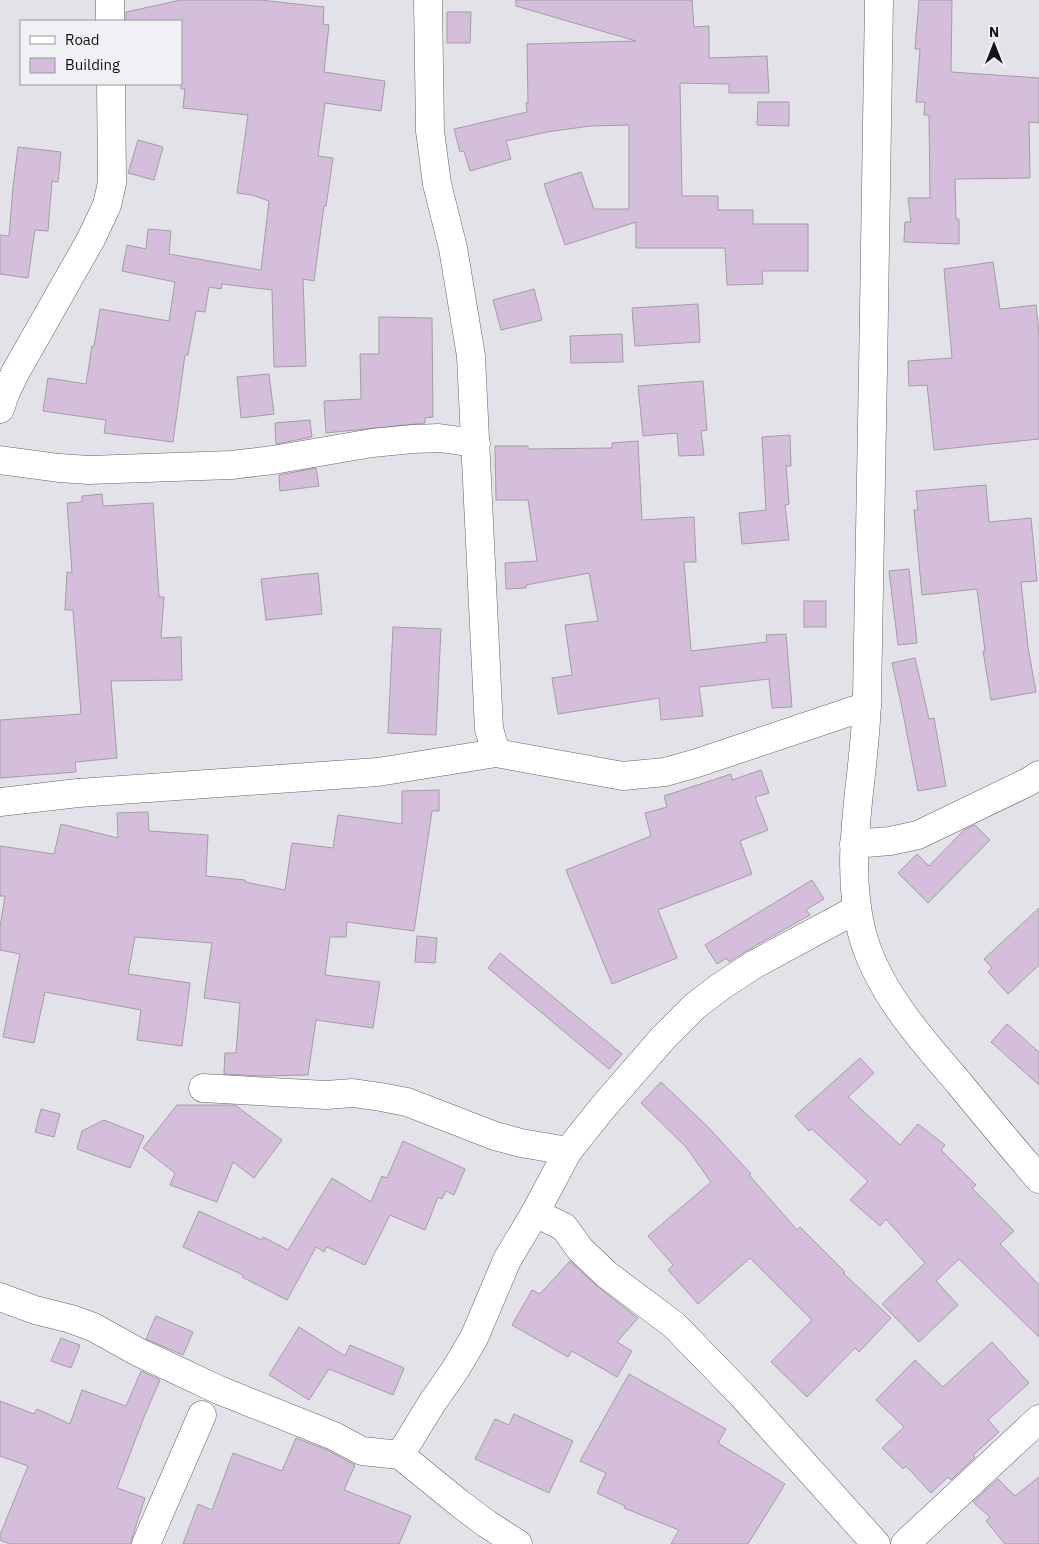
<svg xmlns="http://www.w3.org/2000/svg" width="1039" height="1544" font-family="'IBM Plex Sans',sans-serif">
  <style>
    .building { fill: #d4bedb; stroke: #a19ea3 }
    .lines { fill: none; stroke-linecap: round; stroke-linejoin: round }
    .minor-casing { stroke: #646368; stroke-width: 29 }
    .minor { stroke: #fff; stroke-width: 28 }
  </style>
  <rect width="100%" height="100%" fill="#e3e2e8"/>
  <!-- building -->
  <g class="building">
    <path d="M181 0H260L324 7 323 24 329 25 324 72 385 81 381 111 325 103 318 156 333 158 326 206H324L314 281 303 279 306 366 274 367 272 290 222 284 221 289 209 287 205 312 196 311 188 355H185L173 442 104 433 106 420 43 411 48 378 86 384 92 346H94L100 309 169 321 175 282 122 271 127 245 146 249 148 229 171 231 169 254 261 270 269 201 252 195 237 193 248 115 183 108 185 89H181V21H126V12Z"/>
    <path d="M516 0H692L694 27 709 26V58L767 56 769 93H729V84L680 83 682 196H718V210H753V224H808V271H762L763 284 727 285 725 248H636V222L565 245 544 184 581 172 594 209H629V125L590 126 547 132 506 141 511 159 470 171 464 151 460 152 454 129 527 112 526 103H528L527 44 636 41 516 6Z"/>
    <path d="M919 0H952L951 72 1039 78V123L1029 122 1030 178 955 179 956 219H959V244L904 242 905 222H911L908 198H930L929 115H924L925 102H916L920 49H915Z"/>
    <path d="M447 12H471L470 43H447Z"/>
    <path d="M758 102H789V126L757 125Z"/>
    <path d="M138 140 163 147 154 180 128 173Z"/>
    <path d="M18 147 61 152 58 182 52 181 48 231 35 230 28 278 0 274V235L9 236 13 187Z"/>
    <path d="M993 262 1000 309 1036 305 1039 334V439L934 450 927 385 909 386 908 361 952 358 944 269Z"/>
    <path d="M534 289 542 320 501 330 493 300Z"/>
    <path d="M698 304 700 342 635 346 632 308Z"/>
    <path d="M379 317 432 318 433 417 425 418V423L326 433 324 401 361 399 360 354H379Z"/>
    <path d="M622 334 623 362 571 363 570 336Z"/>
    <path d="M269 374 274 414 241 418 237 377Z"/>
    <path d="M703 381 707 430 701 431 704 455 679 456 677 433 643 436 638 386Z"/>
    <path d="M310 420 312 437 276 444 275 423Z"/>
    <path d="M790 435 791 466H786L789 504 785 505 789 540 742 544 739 513 766 510 762 437Z"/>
    <path d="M638 441 642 520 694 517 696 562H684L691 651 767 642 766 635 786 634 792 707 772 708 769 679 699 687 703 716 661 720 659 698 558 714 552 678 572 675 565 625 598 621 589 573 526 585V588L506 589 505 563 537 561 528 500H496L495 446H528V449L612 448V443Z"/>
    <path d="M316 468 319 486 280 491 279 475Z"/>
    <path d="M986 485 989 522 1031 518 1037 581 1021 582 1028 647 1036 692 991 700 983 651H985L977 589 922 595 914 510H918L916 491Z"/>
    <path d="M102 494 103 506 153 503 159 597H164L161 638 181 637 182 680 111 681 117 758 75 762 76 772 0 778V720L81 714 73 610H65L67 572 72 573 67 503 82 502V496Z"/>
    <path d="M909 569 917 643 898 645 889 571Z"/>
    <path d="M318 573 322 614 266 620 261 579Z"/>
    <rect x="804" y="601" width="22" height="26"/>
    <path d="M393 627 441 629 436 735 388 733Z"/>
    <path d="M915 658 929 719 934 718 946 786 918 791 901 703 892 663Z"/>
    <path d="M761 770 769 793 755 797 768 830 740 841 752 874 658 910 677 958 612 984 566 870 651 836 645 813 667 807 664 796 731 774 732 780Z"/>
    <path d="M439 790V811H432L414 931 347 922 346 937H330L325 975 380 982 373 1028 316 1020 308 1075 262 1076 224 1074 225 1053H236L240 1003 204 998 212 943 135 937 128 974 190 983 182 1046 137 1040 141 1010 45 992 34 1043 3 1037 20 954 0 950V927L5 896H0V846L54 854 61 824 118 838 117 813 148 812 149 831 208 835 206 876 245 880V882L285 890 292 843 333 848 338 815 402 824V791Z"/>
    <path d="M975 825 990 840 928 903 898 873 917 854 929 866 964 830Z"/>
    <path d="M812 880 824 899 806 910 810 915 748 950 729 962 727 958 717 964 705 945Z"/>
    <path d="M1039 908V965L1008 994 988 972 992 968 984 959Z"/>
    <path d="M417 936 437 938 435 963 415 962Z"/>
    <path d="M500 953 622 1054 609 1069 488 968Z"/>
    <path d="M1007 1024 1039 1052V1085L991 1042Z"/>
    <path d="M860 1058 874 1073 848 1097 900 1145 918 1124 945 1145 941 1150 976 1185 972 1188 1014 1231 1000 1244 1039 1285V1337L959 1259 936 1281 958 1305 919 1342 882 1304 925 1263 886 1219 880 1226 850 1200 868 1181 812 1129 809 1131 795 1116Z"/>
    <path d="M661 1082 708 1127 751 1174 749 1175 797 1230 800 1227 845 1272 843 1273 891 1318 859 1352 855 1348 807 1397 771 1362 812 1320 750 1258 698 1304 668 1270 673 1265 648 1236 711 1182 686 1147 641 1103Z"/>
    <path d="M177 1105H235L282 1140 254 1178 233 1162 217 1202 170 1185 175 1173 143 1148Z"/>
    <path d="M41 1109 60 1114 54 1137 35 1132Z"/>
    <path d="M104 1120 144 1136 130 1168 77 1149 82 1131Z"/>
    <path d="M403 1141 465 1169 454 1195 446 1191 442 1199 438 1197 425 1230 390 1215 365 1265 327 1247 324 1252 316 1247 287 1300 242 1277 243 1275 183 1247 199 1211 262 1240 263 1237 288 1250 332 1178 371 1202 382 1176 387 1178Z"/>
    <path d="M570 1261 597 1286 638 1318 617 1342 632 1351 617 1377 572 1351 568 1357 512 1325 532 1290 540 1294Z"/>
    <path d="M156 1316 193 1332 183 1355 146 1339Z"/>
    <path d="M299 1327 345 1356 350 1345 404 1368 393 1395 329 1369 309 1400 269 1375Z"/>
    <path d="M61 1338 80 1345 71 1368 51 1361Z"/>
    <path d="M992 1342 1029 1383 988 1420 999 1432 973 1455 975 1457 951 1480 948 1477 931 1493 906 1466 903 1469 882 1448 904 1427 876 1400 915 1360 943 1387Z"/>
    <path d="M141 1371 160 1380 144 1417 117 1488 145 1498 130 1544H10L0 1540V1535L28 1466 0 1456V1401L34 1414 37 1409 70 1424 82 1390 126 1406Z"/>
    <path d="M629 1374 726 1429 718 1443 785 1484 748 1544H671L679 1530 624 1508 625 1506 597 1493 606 1473 580 1461Z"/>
    <path d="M514 1414 573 1441 549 1493 475 1459 495 1419 509 1425Z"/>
    <path d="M296 1438 327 1450 355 1465 344 1490 411 1516 399 1544H183L198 1504 212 1510 233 1453 282 1471Z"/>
    <path d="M1039 1477V1544H1005L986 1521 990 1517 973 1502 998 1479 1015 1496Z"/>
  </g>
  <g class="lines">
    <!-- minor casing -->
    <g class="minor-casing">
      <g id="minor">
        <path d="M110 0V21"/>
        <path d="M428 0 430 131 437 184 453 248 471 356 489 729 496 753"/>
        <path d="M879 0C876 232 871 465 867 697 866 776 842 855 862 933 877 990 921 1039 959 1083 985 1115 1012 1147 1039 1179"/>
        <path d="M0 409 5 394 15 373 91 239 107 205 112 183 111 84"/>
        <path d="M0 460 59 468 89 470 231 465 273 460 372 443 413 439 439 438 476 443"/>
        <path d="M0 802 78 793 378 772 496 753 623 776 665 772 697 763 867 706"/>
        <path d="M854 844 890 841 918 835 1028 782 1039 775"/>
        <path d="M203 1088 326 1095 353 1093 381 1097 407 1102 495 1136 521 1143 568 1151"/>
        <path d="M535 1213 564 1227 580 1249 606 1274 674 1325 742 1395 876 1544"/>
        <path d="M0 1297 35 1310 71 1319 93 1327 138 1352 185 1374 219 1390 334 1436 362 1451 400 1455 459 1503 487 1524 518 1544"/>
        <path d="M400 1455 432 1403 455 1370 474 1338 507 1260 535 1213 568 1151 604 1106 663 1038 695 1006 720 987 755 964 857 909"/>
        <path d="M146 1544 202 1415"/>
        <path d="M905 1544 1039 1419"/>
      </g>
    </g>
    <!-- minor -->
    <use href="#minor" class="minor"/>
  </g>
  <!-- legend -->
  <rect x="20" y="20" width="162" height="65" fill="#f0f0f5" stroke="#98989c"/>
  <rect x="30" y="36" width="25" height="8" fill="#ffffff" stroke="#98989c"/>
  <text x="65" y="45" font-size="15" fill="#141416">Road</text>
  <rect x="30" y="58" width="25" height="15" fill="#d4bedb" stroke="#98989c"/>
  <text x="65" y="70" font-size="15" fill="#141416">Building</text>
  <!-- north arrow -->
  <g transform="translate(994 45)" stroke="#f0f0f5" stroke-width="4" paint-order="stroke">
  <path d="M0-4L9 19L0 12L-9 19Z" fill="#141416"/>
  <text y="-8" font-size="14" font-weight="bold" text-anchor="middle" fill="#141416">N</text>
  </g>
</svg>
